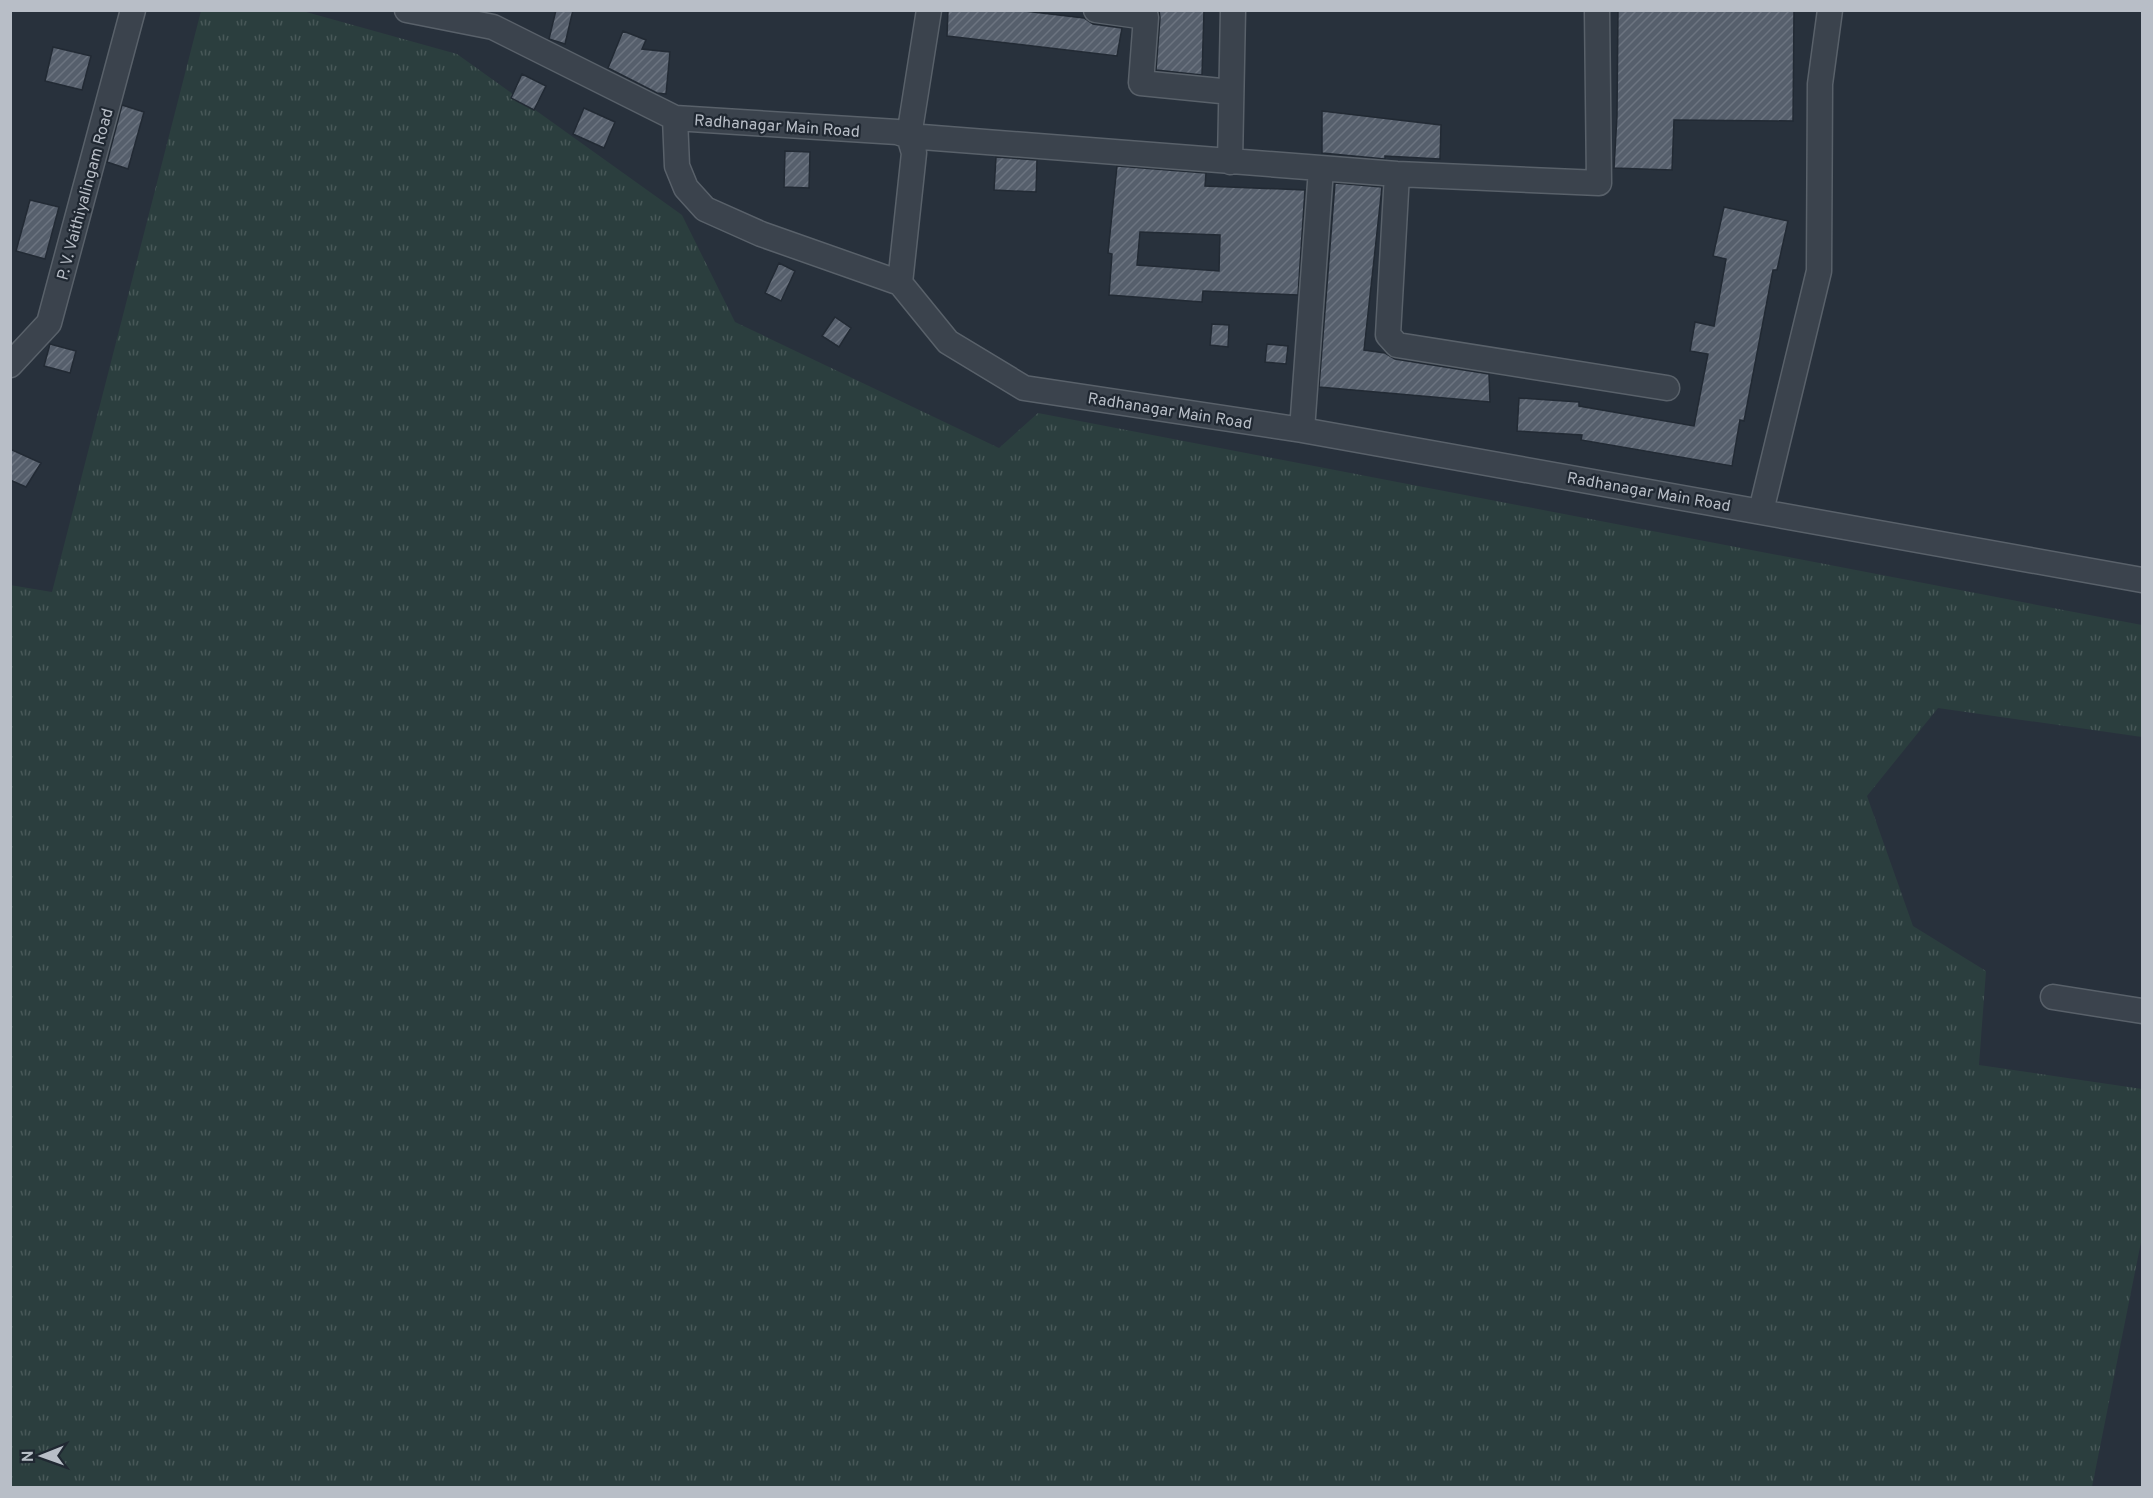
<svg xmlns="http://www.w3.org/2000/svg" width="2153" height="1498" viewBox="0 0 2153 1498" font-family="Overpass,sans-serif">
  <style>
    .grass { fill: url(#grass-tufts) }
    .building { fill: url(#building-hatch); stroke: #222a34; stroke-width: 1.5; fill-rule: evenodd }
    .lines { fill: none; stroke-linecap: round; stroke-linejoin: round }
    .minor-casing { stroke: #59616a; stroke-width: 27 }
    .minor { stroke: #3b434d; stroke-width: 24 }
    .labels { text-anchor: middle; stroke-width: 4.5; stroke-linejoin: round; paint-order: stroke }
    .street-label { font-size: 16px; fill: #b8bec7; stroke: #202832 }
  </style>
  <defs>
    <pattern id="grass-tufts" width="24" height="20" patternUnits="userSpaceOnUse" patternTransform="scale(1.5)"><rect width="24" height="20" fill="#2b3e3e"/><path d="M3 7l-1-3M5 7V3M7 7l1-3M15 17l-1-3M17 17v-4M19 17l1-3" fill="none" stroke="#485858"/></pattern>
    <pattern id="building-hatch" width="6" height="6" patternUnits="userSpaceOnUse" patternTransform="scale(1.5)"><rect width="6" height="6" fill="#565f6c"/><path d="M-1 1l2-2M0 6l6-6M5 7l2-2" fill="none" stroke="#6c7480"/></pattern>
  </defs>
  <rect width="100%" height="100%" fill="#28313c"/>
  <!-- grass -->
  <path class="grass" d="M299,10l158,44 225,161 53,107 264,126 39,-35 1104,212v112l-204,-29 -71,88 46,130 73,45 -7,94 163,24v148l-50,250h-2081l-1,-902 42,7 149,-581z"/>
  <!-- building -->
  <path class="building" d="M556,10h17l-8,34 -16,-5z
    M948,10h68l68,8 9,6 29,4 -5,28 -170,-20z
    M1159,10h45l-2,65 -46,-5 4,-52z
    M1618,10h176l-1,111 -119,-1 -2,50 -58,-2 3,-52z
    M623,31l23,9 -4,9 28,3 -4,42 -9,-1 -49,-25z
    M53,47l38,9 -9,34 -37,-9z
    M522,74l24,12 -12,24 -23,-12z
    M122,105l22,7 -16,57 -21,-7z
    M584,108l31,14 -11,26 -31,-14z
    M1322,111l119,14 -1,34 -55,-3v3l-63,-6z
    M785,151l25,1 -1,36 -25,-1z
    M996,157l41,3 -1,32 -42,-2z
    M1117,166l89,7 -1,13 100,4 -7,105 -95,-4 -1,11 -93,-7 3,-41 -4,-1zM1140,232l80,3 -1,36 -82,-6z
    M1335,183l47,4 -18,163 21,3 10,6 94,15 1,28 -171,-15z
    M30,200l29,7 -14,52 -29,-8z
    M1724,207l64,14 -11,49h-4l-29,151 -4,-1 -8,46 -151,-26 1,-5 -65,-4 2,-33 60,4v4l115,20 14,-72 -18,-3 5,-29 19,4 12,-67 -13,-3z
    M779,263l16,8 -14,30 -16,-8z
    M835,317l16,11 -12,19 -17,-11z
    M1212,324l17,1 -1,22 -18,-2z
    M50,344l26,7 -6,22 -26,-7z
    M1267,344l21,2 -2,18 -21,-2z
    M10,449l31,14 -15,24 -16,-7z"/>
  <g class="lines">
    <!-- minor casing -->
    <g class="minor-casing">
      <path id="minor" d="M407,10l86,17 182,91 222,14 12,4 5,17 -14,130 48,59 76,46 278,42 840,150
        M929,10l-20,126 488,38 202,9 -2,-173
        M1096,10l50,7 -5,66 90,9
        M675,118l2,48 9,22 19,21 56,25 139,49
        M1230,162l3,-152
        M1397,174l-9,161 9,10 270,43
        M10,365l39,-42 84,-313
        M1302,430l19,-261
        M1761,511l58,-240 1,-187 10,-74
        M2053,997l89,14"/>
    </g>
    <!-- minor -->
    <use href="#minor" class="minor"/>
  </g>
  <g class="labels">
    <!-- street labels -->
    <g class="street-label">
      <text transform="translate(777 125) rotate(4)" y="6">Radhanagar Main Road</text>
      <text transform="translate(84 194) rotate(-75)" y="6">P. V. Vaithiyalingam Road</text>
      <text transform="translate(1170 410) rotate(9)" y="6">Radhanagar Main Road</text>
      <text transform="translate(1649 491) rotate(10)" y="6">Radhanagar Main Road</text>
    </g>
  </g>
  <!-- border -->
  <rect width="2153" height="1498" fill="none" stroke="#b8bec7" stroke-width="24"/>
  <!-- north arrow -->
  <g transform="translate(42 1456) rotate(269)" stroke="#202832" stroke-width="4.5" paint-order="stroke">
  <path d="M0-4.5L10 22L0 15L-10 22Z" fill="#b8bec7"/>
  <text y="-9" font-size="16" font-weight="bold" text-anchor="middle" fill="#b8bec7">N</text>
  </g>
</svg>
